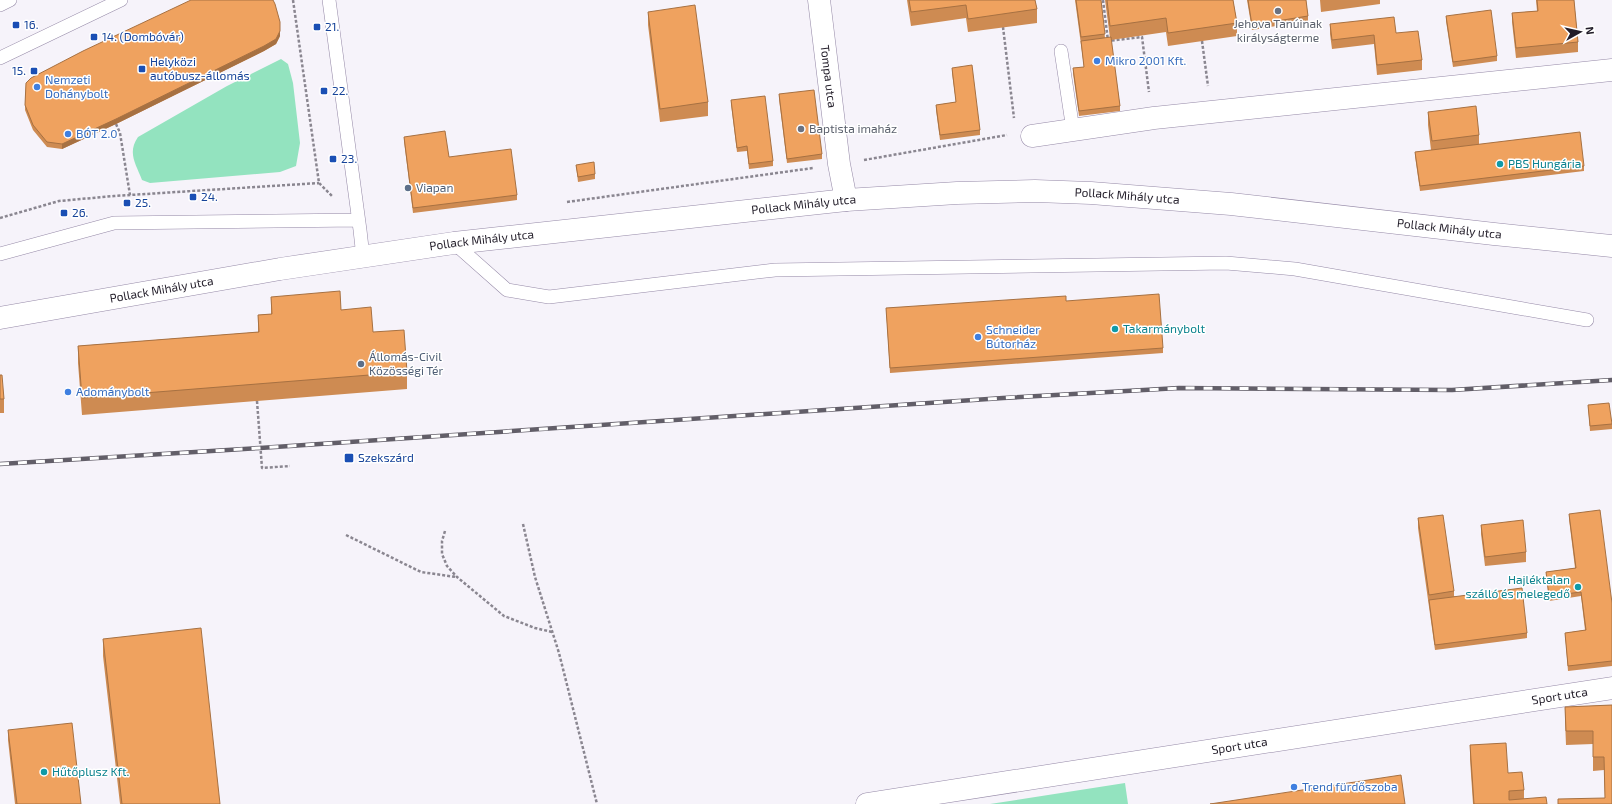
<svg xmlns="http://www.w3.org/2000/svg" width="1612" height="804" viewBox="0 0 1612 804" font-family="'Exo 2',sans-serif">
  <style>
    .green { fill: #93e3bf }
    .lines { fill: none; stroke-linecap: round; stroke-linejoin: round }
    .lane-casing { stroke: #9589a7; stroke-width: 14 }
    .street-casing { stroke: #9589a7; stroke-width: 23 }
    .primary-casing { stroke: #9589a7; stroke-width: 23 }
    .path { stroke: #8a8690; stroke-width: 2.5; stroke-dasharray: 3 2; stroke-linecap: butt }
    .lane { stroke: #fff; stroke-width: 13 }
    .street { stroke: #fff; stroke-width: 22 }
    .primary { stroke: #fff; stroke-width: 22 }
    .rail-casing { stroke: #625e68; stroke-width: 4.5 }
    .rail { stroke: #fff; stroke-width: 3; stroke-dasharray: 9; stroke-linecap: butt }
    .wall { fill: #ce8b52 }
    .shaded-wall { fill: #a77142 }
    .building { fill: #efa25f; stroke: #a77142 }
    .worship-dot { fill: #6b7280; stroke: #fff; stroke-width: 1.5 }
    .transit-dot { fill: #1a4fb4; stroke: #fff; stroke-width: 1.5 }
    .shop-dot { fill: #3f7fe0; stroke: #fff; stroke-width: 1.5 }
    .culture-dot { fill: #0f9aa8; stroke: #fff; stroke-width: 1.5 }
    .service-dot { fill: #5c6f8a; stroke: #fff; stroke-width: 1.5 }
    .labels { text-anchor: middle; stroke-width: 3; stroke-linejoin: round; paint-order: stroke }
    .worship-label { font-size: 12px; fill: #5b616d; stroke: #fff }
    .transit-label { font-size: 12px; fill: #164399; stroke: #fff; text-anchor: start }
    .shop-label { font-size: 12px; fill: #366cbe; stroke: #fff; text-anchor: start }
    .street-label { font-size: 12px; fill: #211c28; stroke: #fff }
    .culture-label { font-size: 12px; fill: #0d838f; stroke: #fff; text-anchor: start }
    .service-label { font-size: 12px; fill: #4e5e75; stroke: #fff; text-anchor: start }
  </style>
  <rect width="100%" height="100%" fill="#f6f3fa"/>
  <!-- green -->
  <path class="green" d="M281,59l7,5 5,19 7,60 -4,23 -16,6 -130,11 -8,-3c-6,-16 -15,-27 -4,-43l89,-51z
    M1125,783l3,21h-138z"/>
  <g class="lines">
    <!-- lane casing -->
    <g class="lane-casing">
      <path id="lane" d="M329,0l31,230 3,27
        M0,5l10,-5
        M1061,51l12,79
        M0,58l121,-58
        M454,243l53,47 42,7 226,-27 451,-7 69,6 292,51
        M0,254l114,-31 244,-3"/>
    </g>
    <!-- street casing -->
    <g class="street-casing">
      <g id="street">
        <path id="s1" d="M819,0l20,164 7,36"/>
        <path d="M1032,136l122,-18 458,-48"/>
        <path id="s2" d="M867,804l745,-116"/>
      </g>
    </g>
    <!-- primary casing -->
    <g class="primary-casing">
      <g id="primary">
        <path id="s3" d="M0,318l280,-49 174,-26 392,-43 111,-7 78,-2 56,2 140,11 263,30 118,12"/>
      </g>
    </g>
    <!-- path -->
    <path class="path" d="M293,0l26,183 14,14
      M1103,0l5,41 34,-4 7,55
      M1003,27l11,91
      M1202,41l6,45
      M116,124l4,9 10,62
      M864,160l143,-25
      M567,202l246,-34
      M0,218l59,-17 55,-5 205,-13
      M257,401l5,67 28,-2
      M523,524l12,53 24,76 38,151
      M445,531l-3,10v13l5,12 10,11 47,39 31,12 17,4
      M346,535l75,37 35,5"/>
    <!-- lane -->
    <use href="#lane" class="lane"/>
    <!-- street -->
    <use href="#street" class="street"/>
    <!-- primary -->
    <use href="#primary" class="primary"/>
    <!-- rail casing -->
    <g class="rail-casing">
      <path id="rail" d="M0,464l260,-16 743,-50 176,-10 273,2 160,-10"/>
    </g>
    <!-- rail -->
    <use href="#rail" class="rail"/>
  </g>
  <!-- wall -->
  <path class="wall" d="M907,0h128l2,9v14l-69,9 -2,-14 -55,8z
    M1075,0h26l4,38h5l-5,-38h128l4,23v13l-69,10 -2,-14 -55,8 9,66v5l-41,5 -6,-43v-5l11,-1z
    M1247,0h59l2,16v5l-56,9z
    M1320,0h60v4l-59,8z
    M1536,0h38l4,42v10l-62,6 -4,-36v-9l25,-2z
    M648,12l60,90v14l-48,6 -12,-97z
    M1446,16l51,40v5l-44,6 -7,-46z
    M1330,24l66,9 26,27v10l-45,5 -3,-31 -42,5 -2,-15z
    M280,36l-4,8 -12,7 -148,73 -54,25 -15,-2 -14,-17 -8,-20 1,-27z
    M952,68l28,62v5l-40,5 -4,-30v-5l20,-3 -4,-29z
    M779,94l43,60v5l-35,4 -8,-64z
    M731,100l42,61v5l-24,3 -2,-18 -10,1 -6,-48z
    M1428,112l51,23v9l105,22v5l-164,20 -5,-35v-4l16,-2 -3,-25z
    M404,137l45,20 68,38v5l-104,13 -9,-72z
    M576,165l19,9v5l-17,3z
    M271,297l70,13 32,22 34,40v17l-325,26 -4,-52v-17l180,-14v-17l13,-1z
    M1066,301l97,47v5l-273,20 -4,-65z
    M0,375l4,24v14h-4z
    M1588,405l24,19v5l-22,2z
    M1569,514l43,89v63l-44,5 -3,-38 20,-3 -4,-34 -32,5 -3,-29 29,-4 -6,-49z
    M1418,518l36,73v5l73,37v5l-92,12 -17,-122z
    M1481,525l45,27v10l-41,4 -4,-32z
    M103,639l117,165h-100l-17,-148z
    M1612,705v99l-7,-6 -1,-28 -11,1v-27l-27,1 -1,-25v-13z
    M8,730l73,74h-66l-7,-64z
    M1470,745l38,28 16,17v9l23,5h-74l-3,-45z"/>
  <!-- shaded-wall -->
  <path class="shaded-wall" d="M280,22v14l-4,8 -12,7 -148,73 -54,25v-5z"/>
  <!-- building -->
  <path class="building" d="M191,0h82l2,4 5,18v9l-4,8 -12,7 -148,73 -54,25 -15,-2 -14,-17 -8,-20 1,-22 5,-5 52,-27z
    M909,0h126l2,9 -69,10 -2,-14 -55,7z
    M1076,0h25l4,34 -24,3z
    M1107,0h126l4,23 -69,10 -2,-15 -56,8z
    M1248,0h58l2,16 -56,9z
    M1537,0h37l4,42 -62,6 -4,-35 26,-2z
    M695,5l13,97 -48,7 -12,-97z
    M1491,10l6,46 -44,6 -7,-46z
    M1394,17l2,16 22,-2 4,29 -45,5 -3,-30 -42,5 -2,-16z
    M1111,37l9,69 -41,5 -6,-43 11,-1 -3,-26z
    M972,65l8,65 -40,5 -4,-30 20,-3 -4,-34z
    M814,90l8,64 -35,5 -8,-65z
    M765,96l8,65 -24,3 -2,-18 -10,2 -6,-48z
    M1476,106l3,29 -47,6 -4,-29z
    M445,131l4,26 62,-8 6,46 -104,13 -9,-71z
    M1580,132l4,34 -164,20 -5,-34z
    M594,162l1,12 -17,3 -2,-12z
    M340,291l1,19 30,-3 2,25 31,-2 3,42 -325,26 -4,-52 181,-14 -1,-17 14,-1 -1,-17z
    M1159,294l4,54 -273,20 -4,-60 180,-12v5z
    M0,375h2l2,24h-4z
    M1609,403l3,21 -22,2 -2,-21z
    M1600,510l12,93v58l-44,5 -3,-33 21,-3 -5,-38 -32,4 -3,-24 30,-4 -7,-54z
    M1443,515l11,76 -25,4 -11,-77z
    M1523,520l3,32 -41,5 -4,-32z
    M1522,588l5,45 -92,12 -6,-45z
    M201,628l19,176h-98l-19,-165z
    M1612,705v99h-54v-5l47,-1 -1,-41h-11v-26h-27l-1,-24z
    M72,723l9,81h-64l-9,-74z
    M1506,743l2,30 14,-1 2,18 -15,1v9l37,-3 1,7h-73l-4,-59z
    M1401,775l4,29h-195z"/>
  <!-- markers -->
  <g class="worship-dot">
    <circle cx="1278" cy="11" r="4"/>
    <circle cx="801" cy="129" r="4"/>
  </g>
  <g class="transit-dot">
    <rect x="12" y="21" width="8" height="8" rx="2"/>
    <rect x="313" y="23" width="8" height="8" rx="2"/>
    <rect x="90" y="33" width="8" height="8" rx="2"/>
    <rect x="138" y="65" width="8" height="8" rx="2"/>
    <rect x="30" y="67" width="8" height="8" rx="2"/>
    <rect x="320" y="87" width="8" height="8" rx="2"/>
    <rect x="329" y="155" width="8" height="8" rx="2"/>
    <rect x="189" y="193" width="8" height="8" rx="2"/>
    <rect x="123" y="199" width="8" height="8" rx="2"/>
    <rect x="60" y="209" width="8" height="8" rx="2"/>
    <rect x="344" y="453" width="10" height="10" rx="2"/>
  </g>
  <g class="shop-dot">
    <circle cx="1097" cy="61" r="4"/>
    <circle cx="37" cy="87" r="4"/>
    <circle cx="68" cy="134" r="4"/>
    <circle cx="978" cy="337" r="4"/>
    <circle cx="68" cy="392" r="4"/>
    <circle cx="1294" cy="787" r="4"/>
  </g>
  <g class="culture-dot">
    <circle cx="1500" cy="164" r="4"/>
    <circle cx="1115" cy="329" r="4"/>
    <circle cx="1578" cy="587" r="4"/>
    <circle cx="44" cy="772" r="4"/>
  </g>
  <g class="service-dot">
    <circle cx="408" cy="188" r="4"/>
    <circle cx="361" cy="364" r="4"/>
  </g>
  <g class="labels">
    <!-- worship labels -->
    <g class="worship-label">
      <text x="1278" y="28">Jehova Tanúinak<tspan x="1278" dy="14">királyságterme</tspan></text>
      <text x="809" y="133" text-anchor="start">Baptista imaház</text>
    </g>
    <!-- transit labels -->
    <g class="transit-label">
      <text x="24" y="29">16.</text>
      <text x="325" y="31">21.</text>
      <text x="102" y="41">14. (Dombóvár)</text>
      <text x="150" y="66">Helyközi<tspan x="150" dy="14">autóbusz-állomás</tspan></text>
      <text x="26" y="75" text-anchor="end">15.</text>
      <text x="332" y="95">22.</text>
      <text x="341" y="163">23.</text>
      <text x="201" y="201">24.</text>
      <text x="135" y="207">25.</text>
      <text x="72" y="217">26.</text>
      <text x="358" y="462">Szekszárd</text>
    </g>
    <!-- shop labels -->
    <g class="shop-label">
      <text x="1105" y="65">Mikro 2001 Kft.</text>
      <text x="45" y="84">Nemzeti<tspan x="45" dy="14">Dohánybolt</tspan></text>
      <text x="76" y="138">BÓT 2.0</text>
      <text x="986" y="334">Schneider<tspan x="986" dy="14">Bútorház</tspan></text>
      <text x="76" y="396">Adománybolt</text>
      <text x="1302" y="791">Trend fürdőszoba</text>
    </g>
    <!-- street labels -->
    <g class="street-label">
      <text dy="4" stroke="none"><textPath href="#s1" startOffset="77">Tompa utca</textPath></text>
      <text dy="4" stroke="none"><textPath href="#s3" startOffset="1136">Pollack Mihály utca</textPath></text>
      <text dy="4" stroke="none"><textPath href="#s3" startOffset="812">Pollack Mihály utca</textPath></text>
      <text dy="4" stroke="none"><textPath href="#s3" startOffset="1460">Pollack Mihály utca</textPath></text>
      <text dy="4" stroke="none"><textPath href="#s3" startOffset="488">Pollack Mihály utca</textPath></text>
      <text dy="4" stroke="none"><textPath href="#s3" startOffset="164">Pollack Mihály utca</textPath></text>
      <text dy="4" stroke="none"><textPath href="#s2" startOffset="701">Sport utca</textPath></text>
      <text dy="4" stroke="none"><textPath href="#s2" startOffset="377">Sport utca</textPath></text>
    </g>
    <!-- culture labels -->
    <g class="culture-label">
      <text x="1508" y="168">PBS Hungária</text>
      <text x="1123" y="333">Takarmánybolt</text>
      <text x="1570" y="584" text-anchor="end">Hajléktalan<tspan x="1570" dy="14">szálló és melegedő</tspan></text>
      <text x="52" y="776">Hűtőplusz Kft.</text>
    </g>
    <!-- service labels -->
    <g class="service-label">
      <text x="416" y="192">Viapan</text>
      <text x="369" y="361">Állomás-Civil<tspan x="369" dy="14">Közösségi Tér</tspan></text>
    </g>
  </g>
  <!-- north arrow -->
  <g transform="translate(1580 32) rotate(82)" stroke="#ffffff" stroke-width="3" paint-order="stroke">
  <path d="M0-3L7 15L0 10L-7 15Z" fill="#211c28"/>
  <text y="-6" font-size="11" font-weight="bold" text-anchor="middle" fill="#211c28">N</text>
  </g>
</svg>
